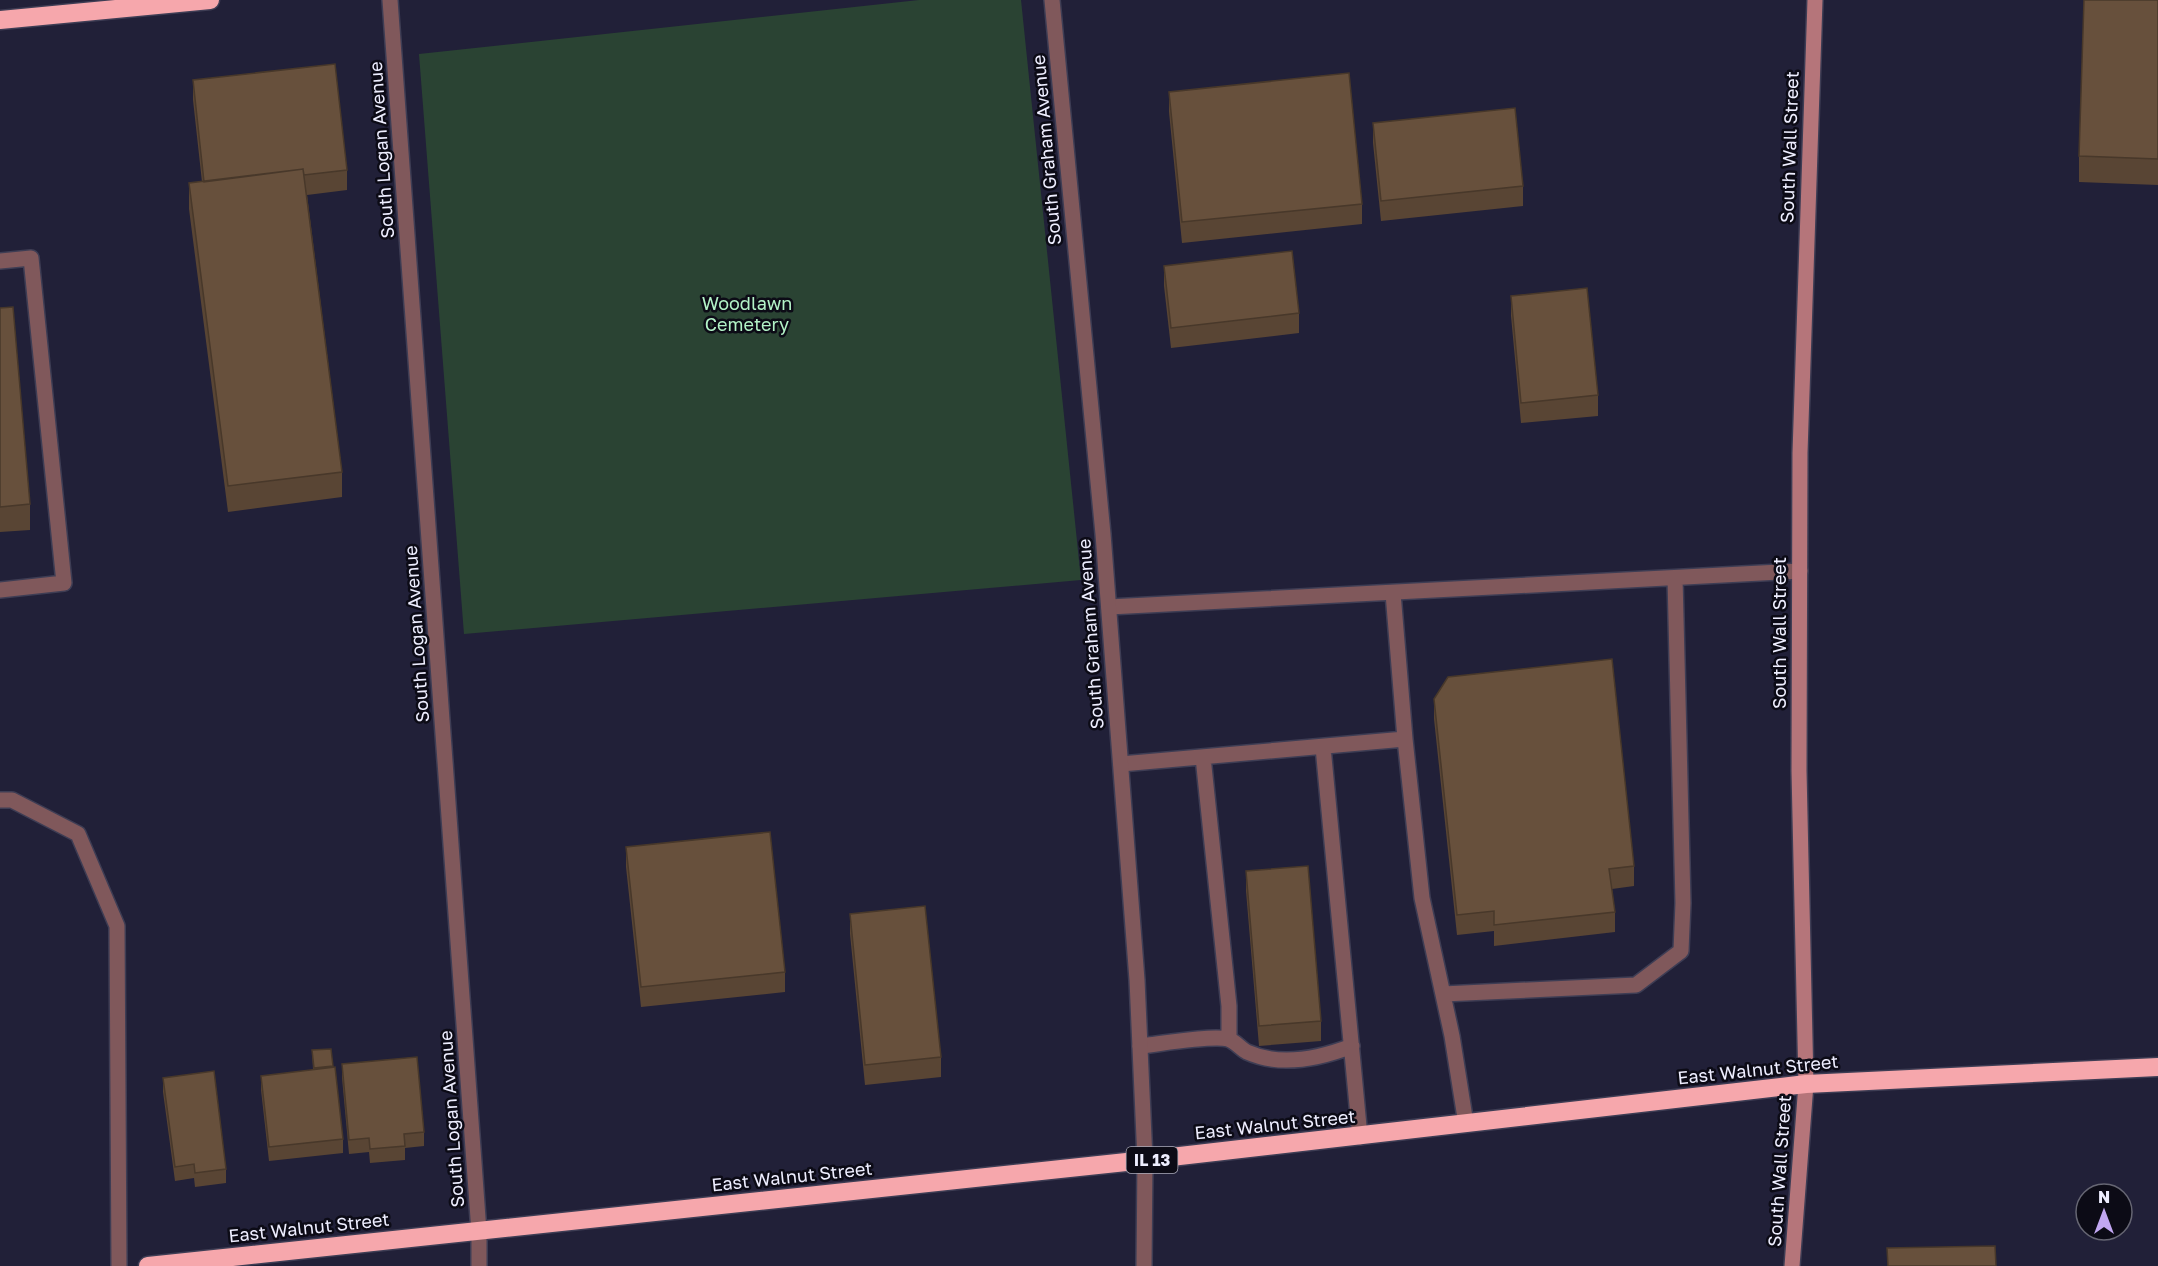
<svg xmlns="http://www.w3.org/2000/svg" width="2158" height="1266" viewBox="0 0 2158 1266" font-family="'Golos Text',sans-serif">
  <style>
    .green { fill: #2a4333 }
    .lines { fill: none; stroke-linecap: round; stroke-linejoin: round }
    .lane-casing { stroke: #3e3d54; stroke-width: 18 }
    .street-casing { stroke: #3e3d54; stroke-width: 18 }
    .secondary-casing { stroke: #3e3d54; stroke-width: 18 }
    .highway-casing { stroke: #3e3d54; stroke-width: 21 }
    .lane { stroke: #80585b; stroke-width: 15 }
    .street { stroke: #80585b; stroke-width: 15 }
    .secondary { stroke: #b5757a; stroke-width: 15 }
    .highway { stroke: #f6a7ac; stroke-width: 18 }
    .wall { fill: #594534 }
    .building { fill: #67503c; stroke: #48382a; stroke-width: 1.5 }
    .labels { text-anchor: middle; stroke-width: 5; stroke-linejoin: round; paint-order: stroke }
    .shield { fill: #0c0b16; stroke: #aaaab9; stroke-width: 1.5 }
    .shield-label { font-size: 16px; font-weight: bold; fill: #eef }
    .street-label { font-size: 18px; fill: #eef; stroke: #0c0b16 }
    .park-label { font-size: 18px; fill: #b3f3c7; stroke: #0c0b16 }
  </style>
  <rect width="100%" height="100%" fill="#212038"/>
  <!-- green -->
  <path class="green" d="M919,0h102l60,580 -617,54 -45,-580z"/>
  <g class="lines">
    <!-- lane casing -->
    <g class="lane-casing">
      <path id="lane" d="M0,261l31,-3 33,325 -64,7
        M1393,593l12,146 17,159 30,138 14,88
        M1109,607l691,-36
        M1323,747l37,390
        M1203,757l26,249v33
        M1121,764l284,-25
        M1443,994l193,-9 45,-34 2,-48 -8,-325
        M1140,1046c20,-2 71,-11 88,-7 7,2 13,10 19,13 33,15 74,6 105,-6"/>
    </g>
    <!-- street casing -->
    <g class="street-casing">
      <path id="street" d="M390,0l89,1232v34
        M1052,0l51,534 34,446 8,180 -1,106
        M0,800h12l66,34 39,92 2,340"/>
    </g>
    <!-- secondary casing -->
    <g class="secondary-casing">
      <path id="secondary" d="M1792,1266l14,-182 -7,-313 1,-318 15,-453"/>
    </g>
    <!-- highway casing -->
    <g class="highway-casing">
      <path id="highway" d="M0,20l210,-20
        M148,1266l997,-106 661,-76 352,-17"/>
    </g>
    <!-- lane -->
    <use href="#lane" class="lane"/>
    <!-- street -->
    <use href="#street" class="street"/>
    <!-- secondary -->
    <use href="#secondary" class="secondary"/>
    <!-- highway -->
    <use href="#highway" class="highway"/>
  </g>
  <!-- wall -->
  <path class="wall" d="M2158,0v185l-79,-3v-26z
    M193,80l154,90v20l-40,5 35,277v25l-114,15 -39,-303v-26l13,-1 -9,-82z
    M1169,92l193,112v20l-180,19 -13,-131z
    M1373,123l150,63v20l-142,15 -8,-78z
    M1164,266l135,47v20l-128,15 -7,-62z
    M1511,296l87,99v21l-77,7 -10,-107z
    M0,308l30,196v26l-30,2z
    M1434,699l200,167v20l-22,3 3,23v20l-121,14v-15l-37,4 -23,-216z
    M626,847l159,125v20l-144,15 -15,-140z
    M1246,871l75,150v20l-62,5 -13,-155z
    M850,914l91,143v20l-76,8 -15,-151z
    M331,1049l2,19 10,71v14l-74,8 -8,-71v-14l52,-6 -1,-20z
    M342,1064l82,68v14l-19,2v12l-35,3 -1,-11 -20,2 -7,-76z
    M163,1078l63,91v14l-31,4 -1,-9 -19,3 -12,-89z"/>
  <!-- building -->
  <path class="building" d="M2084,0h74v159l-79,-3z
    M335,64l12,106 -43,5 -1,-6 -99,13 -11,-102z
    M1349,73l13,131 -180,18 -13,-130z
    M1515,108l8,78 -142,15 -8,-78z
    M303,169l39,303 -114,14 -39,-303z
    M1292,251l7,62 -128,15 -7,-62z
    M1587,288l11,107 -77,8 -10,-107z
    M13,307l17,197 -30,3v-199z
    M1612,659l22,207 -25,3 6,43 -121,13v-14l-37,4 -23,-216 14,-22z
    M770,832l15,140 -144,15 -15,-140z
    M1308,866l13,155 -62,5 -13,-155z
    M925,906l16,151 -76,8 -15,-151z
    M331,1049l2,17 -19,2 -2,-18z
    M417,1057l7,75 -20,2 1,12 -35,3 -1,-11 -20,2 -7,-76z
    M335,1067l8,72 -74,8 -8,-71z
    M214,1071l12,98 -31,4 -1,-9 -19,3 -12,-89z
    M1995,1246l1,20h-108l-1,-18z"/>
  <g class="labels">
    <!-- shield labels -->
    <rect class="shield" x="1126.5" y="1147" width="51" height="26" rx="4.5"/>
    <g class="shield-label">
      <text x="1152" y="1166">IL 13</text>
    </g>
    <!-- street labels -->
    <g class="street-label">
      <text transform="translate(1790 147) rotate(-88)" y="6">South Wall Street</text>
      <text transform="translate(382 150) rotate(-94)" y="6">South Logan Avenue</text>
      <text transform="translate(1047 150) rotate(-95)" y="6">South Graham Avenue</text>
      <text transform="translate(1780 633) rotate(-90)" y="6">South Wall Street</text>
      <text transform="translate(417 634) rotate(-94)" y="6">South Logan Avenue</text>
      <text transform="translate(1091 634) rotate(-94)" y="6">South Graham Avenue</text>
      <text transform="translate(1758 1070) rotate(-6)" y="6">East Walnut Street</text>
      <text transform="translate(452 1119) rotate(-94)" y="6">South Logan Avenue</text>
      <text transform="translate(1275 1125) rotate(-6)" y="6">East Walnut Street</text>
      <text transform="translate(1780 1171) rotate(-86)" y="6">South Wall Street</text>
      <text transform="translate(792 1177) rotate(-6)" y="6">East Walnut Street</text>
      <text transform="translate(309 1228) rotate(-6)" y="6">East Walnut Street</text>
    </g>
    <!-- park labels -->
    <g class="park-label">
      <text x="747" y="310">Woodlawn<tspan x="747" dy="21">Cemetery</tspan></text>
    </g>
  </g>
  <!-- north arrow -->
  <g transform="translate(2104 1212)"><circle r="28" fill="#0c0b16" stroke="#666673" stroke-width="1.5"/>
  <path d="M0-4.5L10 22L0 15L-10 22Z" fill="#c2a7f2"/>
  <text y="-9" font-size="16" font-weight="bold" text-anchor="middle" fill="#eeeeff">N</text>
  </g>
</svg>
